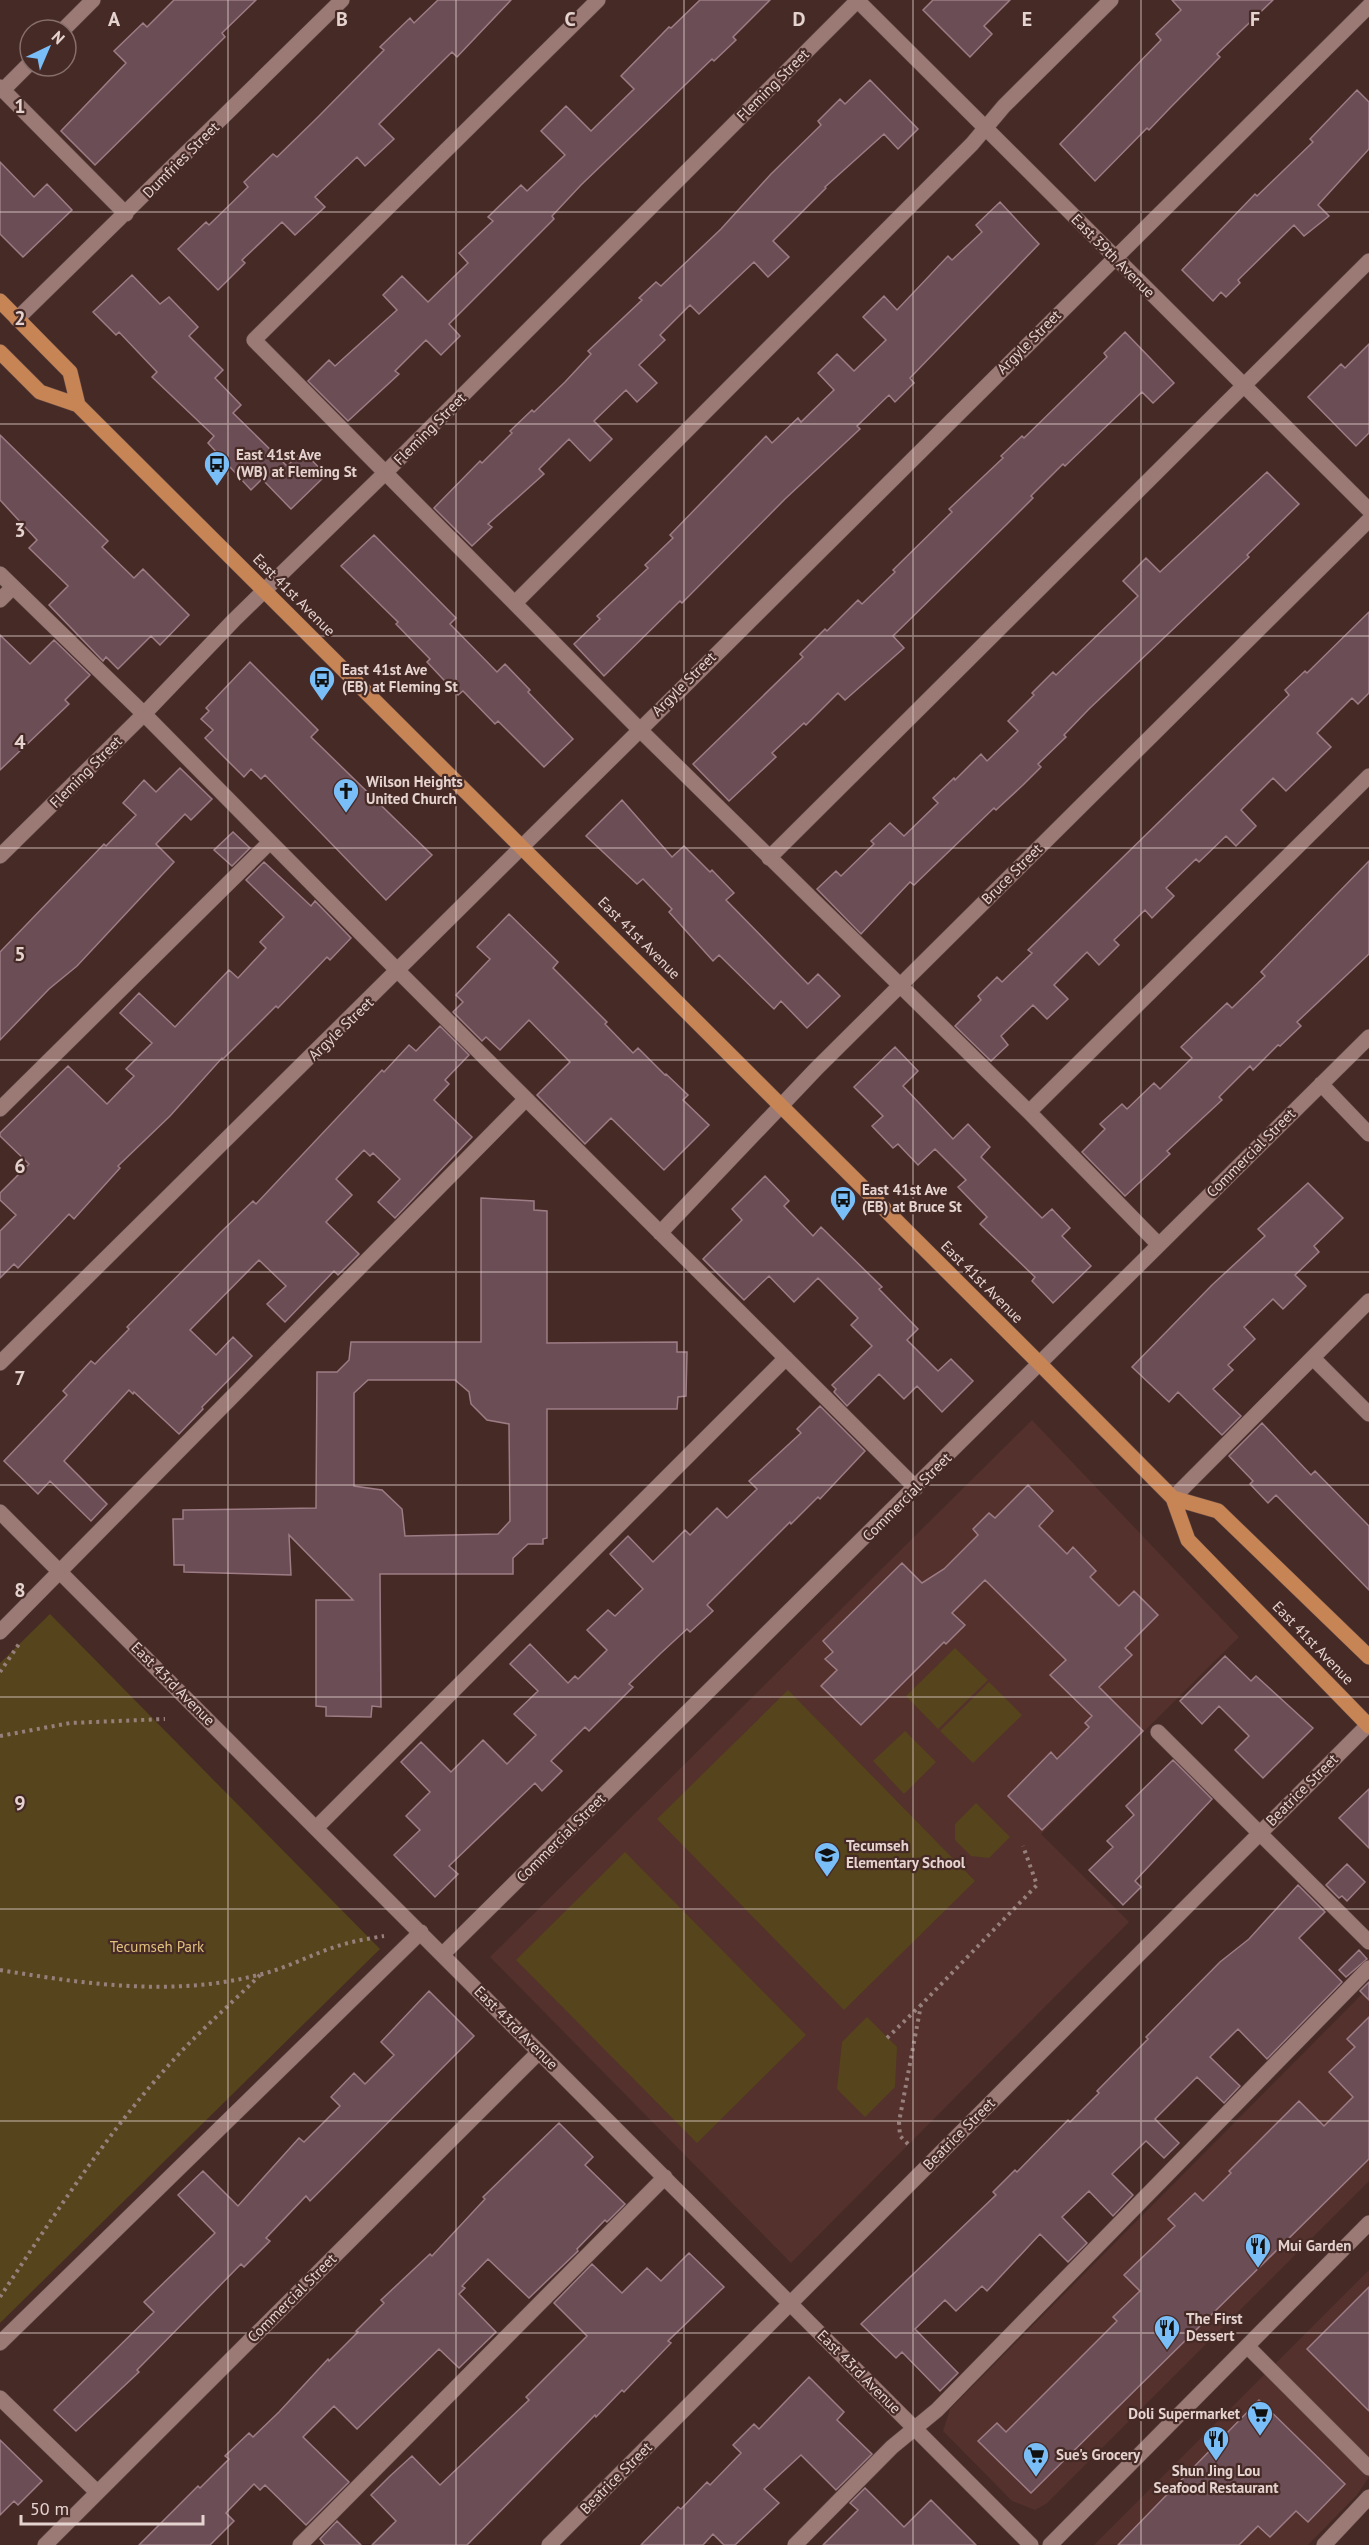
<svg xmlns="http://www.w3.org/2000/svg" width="1369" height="2545" viewBox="0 0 1369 2545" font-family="'PT Sans',sans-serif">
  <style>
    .built { fill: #54312c }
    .green { fill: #55441c }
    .building { fill: #6b4d55; stroke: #9d7c85; stroke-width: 1.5; fill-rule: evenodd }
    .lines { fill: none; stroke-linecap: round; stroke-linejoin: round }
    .minor-casing { stroke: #5f4845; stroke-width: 16 }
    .major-casing { stroke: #5f4845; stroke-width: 16 }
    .path { stroke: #97807c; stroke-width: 4; stroke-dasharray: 3 4.5; stroke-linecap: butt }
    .minor { stroke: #9b7a75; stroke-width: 15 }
    .major { stroke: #c78455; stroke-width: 15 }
    .grid { fill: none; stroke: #e5d3d0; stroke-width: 1.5; stroke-opacity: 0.55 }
    .labels { text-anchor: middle; stroke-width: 4.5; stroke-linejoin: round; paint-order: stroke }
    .street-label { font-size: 15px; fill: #e5d3d0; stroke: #462a26 }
    .poi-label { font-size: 15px; font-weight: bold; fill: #e5d3d0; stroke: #462a26; text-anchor: start }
    .park-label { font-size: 15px; fill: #e0c17e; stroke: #462a26 }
    .grid-label { font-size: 20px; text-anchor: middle; font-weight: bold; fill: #e5d3d0; stroke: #462a26; stroke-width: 4.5; stroke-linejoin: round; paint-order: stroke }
  </style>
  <rect width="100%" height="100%" fill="#462a26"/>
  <!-- built -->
  <path class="built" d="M1032,1420l207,217 -198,197 88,88 -338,341 -301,-306z
    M1369,1987v194l-323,323 -11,6 -23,-9 -69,-70 7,-22z
    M1369,2270v207l-12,18 -49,50h-214z"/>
  <!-- green -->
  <path class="green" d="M50,1614l330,335 -380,374v-660z
    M955,1648l33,32 -50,49 -32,-33z
    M989,1682l33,33 -49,48 -33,-32z
    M788,1690l187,191 -131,129 -187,-191z
    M905,1731l31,31 -32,32 -31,-33z
    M976,1803l34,34 -21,21 -18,-2 -16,-16v-16z
    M625,1852l181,183 -109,108 -181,-183z
    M867,2017l30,30 -2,40 -30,30 -28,-28 5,-47z"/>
  <!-- building -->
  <path class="building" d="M174,0h82l-34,33 3,4 -130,128 -34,-34 65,-68 -12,-12 29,-28 4,4z
    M438,0h73l-54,57 -5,-5 -73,72 15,15 -29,27 -8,-9 -42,40 10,10 -30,28 -13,-13 -40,38 3,3 -27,27 -40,-41 28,-27 3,3 39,-38 -4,-5 29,-28 4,3 41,-40 66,-67 -4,-3 30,-29 4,5z
    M700,0h70l-37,37 3,3 -22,21 -2,-2 -131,126 -29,31 2,3 -105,105 11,12 -19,19 -15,-15 -31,31 4,3 -51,47 -40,-40 21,-21 6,6 62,-56 -14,-15 19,-19 26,26 40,-39 -9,-10 34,-32 -5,-4 33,-32 6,6 38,-36 -24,-24 25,-25 25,25 43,-42 -13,-13 48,-49 2,1z
    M933,0h77l-26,26 8,8 -22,23 -47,-47z
    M1172,0h101l-56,54 3,3 -51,52 -20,21 -2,-2 -52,53 -35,-37 101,-104 -5,-6 25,-24z
    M870,80l48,49 -20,20 -14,-15 -59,53 1,1 -53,53 16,16 -21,20 -14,-15 -55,52 -9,-9 -30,30 5,5 -26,25 18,18 -20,19 -11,-12 -32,31 18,18 -22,22 -21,-22 -30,30 5,5 -56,50 4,3 -20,19 -38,-38 46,-47 2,2 30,-30 -2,-2 22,-21 2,2 31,-30 26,-28 -3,-3 54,-51 -3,-2 17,-16 5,4 60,-57 50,-55 50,-49 -3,-4 22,-22 5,5z
    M1357,90l12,12v47l-51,56 11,11 -25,20 -10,-11 -56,55 2,3 -14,14 -5,-5 -8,9 -31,-31 73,-76 2,2 56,-54 -3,-3z
    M0,162l34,35 13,-13 25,26 -49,47 -23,-23z
    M1000,202l39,42 -129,134 4,5 -19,19 -6,-7 -32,31 3,3 -75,70 -103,104 -2,-2 -76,75 -30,-32 26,-25 -3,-3 51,-48 -3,-3 28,-27 -3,-3 96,-99 6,7 26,-25 3,4 33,-32 -16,-17 19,-19 17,17 32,-31 -23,-23 21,-21 13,14 51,-54 4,4 30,-28 -6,-7z
    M132,275l28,29 9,-7 29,30 -9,9 34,34 -8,8 26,27 -8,8 54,53 16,-15 23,24 -35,34 -29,-30 -11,11 -43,-47 6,-7 -62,-59 5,-5 -38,-40 -3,3 -23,-23z
    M1125,332l49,51 -21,20 -11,-11 -77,74 -2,-2 -32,32 2,2 -26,26 -114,112 11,12 -59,52 -7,-7 -32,32 -2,-2 -32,30 4,4 -47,44 -36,-37 110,-107 -3,-3 25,-25 2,2 31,-31 4,4 33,-32 -2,-2 59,-58 -3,-3 54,-51 -2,-2 21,-20 2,2 83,-81 -3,-4z
    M1369,344v89l-13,13 -48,-49 33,-33 4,4z
    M0,435l108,106 -6,6 32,31 9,-9 46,46 -29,30 -9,-9 -33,33 -12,-12 -3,4 -54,-56 19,-19 -39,-38 8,-8 -37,-40z
    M1267,472l32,32 -52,51 2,2 -160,152 -25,26 2,2 -28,27 3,3 -18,18 -27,25 -2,-2 -80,77 -4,-3 -49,52 -44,-45 19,-18 5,5 33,-32 -3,-3 19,-18 14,13 34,-33 -5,-5 21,-20 1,2 26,-26 6,7 31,-30 -10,-10 26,-26 -2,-2 21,-21 3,3 82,-79 -15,-15 23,-23 14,14z
    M374,535l82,83 -6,6 47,48 8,-8 25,26 -2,2 45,47 -29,28 -46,-46 -3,3 -32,-33 -5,4 -31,-33 3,-3 -34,-35 2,-2 -57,-56z
    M1369,612v81l-11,11 -6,-6 -35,35 14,14 -45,44 -13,-13 -32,32 15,16 -20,20 -10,-10 -27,26 -3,-3 -30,29 8,8 -22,22 -7,-8 -31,30 5,5 -20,20 -12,-13 -33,33 14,14 -21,20 -14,-14 -32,31 7,9 -17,16 -36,-35 26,-26 -3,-4 19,-19 5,5 30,-29 -4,-3 261,-255 -4,-5 20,-19 2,2z
    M0,635l30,29 24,-24 36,35 -25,25 4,4 -69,66z
    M250,662l68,68 -7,7 121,118 -46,45 -121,-125 -4,4 -10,-10 -7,8 -39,-39 8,-8 -12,-11 8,-8 -3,-3z
    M180,768l32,31 -21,21 -6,-6 -29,30 18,18 -97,104 -28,23 -49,51v-88l104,-108 2,2 30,-31 -13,-12 21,-23 12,12z
    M622,800l50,57 12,-11 26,26 2,-2 22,23 -8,7 82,84 10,-10 22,22 -33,32 -26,-27 -7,8 -55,-54 -6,6 -44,-49 3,-3 -29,-30 -6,5 -51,-48z
    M233,832l17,16 -18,18 -18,-16z
    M1369,861v93l-72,68 4,4 -21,20 -2,-1 -25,25 -3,-4 -31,31 3,3 -55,51 3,3 -45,42 -43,-44 23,-23 -5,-5 22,-20 5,5 27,-26 6,6 32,-31 -11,-11 46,-44 5,5 33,-32 -4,-4z
    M264,862l47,44 4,-5 36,37 -21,22 -3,-3 -49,51 -2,-2 -53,53 -1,-1 -52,58 -52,50 2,2 -46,51 -5,-5 -51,54 -4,-4 -14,14v-47l16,-16 -16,-15v-7l29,-29 -29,-28v-3l68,-67 39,38 27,-28 -8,-7 26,-26 -32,-30 19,-20 36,34 54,-57 9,8 28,-30 -6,-6 24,-25 -38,-37z
    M509,914l49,48 -5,6 54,54 -2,2 28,29 5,-5 27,27 1,-1 22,21 -5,5 26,25 -45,45 -53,-52 -26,26 -48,-49 33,-33 -41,-42 -29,30 -14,-13 -4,4 -29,-29 10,-10 -7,-7 34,-36 -13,-12z
    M440,1026l29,29 -24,25 4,4 -15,16 38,37 -77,81 -17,-16 22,-23 -27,-26 -3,3 -6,-6 -28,29 16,16 -26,27 33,32 -21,21 -4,-4 -49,51 -18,-18 19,-18 -27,-26 -69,70 26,25 17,-18 19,19 -50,51 1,2 -24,25 -45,-42 -1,2 -4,-4 -65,71 43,43 -16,17 -41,-40 -12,13 -34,-33 63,-66 -4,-4 28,-30 4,3 34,-35 -2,-2 93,-94 33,-32 3,3 126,-134 2,2 25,-27 7,6z
    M895,1047l23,24 -15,15 50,53 15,-15 22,23 -9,10 61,61 10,-9 18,19 -8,8 29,30 -38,37 -21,-22 3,-4 -55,-53 7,-7 -29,-30 8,-7 -31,-31 -17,16 -20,-21 -5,4 -21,-22 11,-10 -29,-29z
    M765,1176l24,25 -5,5 29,30 8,-9 61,60 -3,2 39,40 -11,11 31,31 13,-12 22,22 -31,31 -25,-26 -13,13 -25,-25 -32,32 -13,-14 2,-3 -4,-4 40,-39 -21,-21 7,-7 -40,-40 -24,24 -25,-26 -25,24 -41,-41 39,-39 -10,-11z
    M1308,1183l35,35 -29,28 5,6 -24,23 11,11 -23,23 -10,-10 -29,28 11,12 -27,26 5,5 -20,19 28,27 -19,19 -44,-43 -9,10 -37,-35 80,-82 53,-49 -7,-7z
    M481,1198l53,3v9l13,1v132l130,-1v10h10l-1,44 -8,1 -1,12h-130v129l-4,1v5h-15l-15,14v16h-133l1,133 -9,-1 -1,11 -45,-1v-9l-10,-1v-106h37l-64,-65 2,40 -107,-3v-7h-10l-1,-46h10v-9l133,-2 1,-136h20l12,-12 2,-18h130zM368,1380h87l14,12 2,12 16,16 22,4 1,97 -12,13 -93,2 -3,-27 -20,-19 -28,-4v-93z
    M820,1406l45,45 -45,48 -2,-2 -27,27 -1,-2 -83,83 6,6 -23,21 -3,-3 -26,24 -32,31 4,3 -44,44 -4,-4 -34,34 11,10 -20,20 -7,-8 -86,83 9,8 -23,23 -41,-42 26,-25 -14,-14 24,-24 -29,-30 20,-20 30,30 32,-32 24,24 29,-29 -22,-21 24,-23 -28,-27 20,-20 38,39 7,-7 3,3 29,-29 -20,-20 21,-20 7,6 28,-27 -33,-35 18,-18 25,26 32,-32 5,5 27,-27 10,10 30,-29 -8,-8 52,-48 -4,-4z
    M1262,1423l49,52 4,-4 54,55v64l-93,-95 -8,8 -18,-19 3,-3 -24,-25z
    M1028,1485l25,26 -14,15 28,28 6,-7 23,24 -6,6 29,29 15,-15 24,24 -33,33 7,7 -33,32 44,44 -101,99 -34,-34 43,-44 6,7 32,-32 -4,-4 7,-7 -42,-41 16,-15 -81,-80 -33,33 13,12 -19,19 -2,-2 -83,83 -40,-39 16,-16 -12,-11 8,-7 -10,-11 79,-78 20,20 22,-14 34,-34 -5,-6 16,-16 6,5z
    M1225,1656l26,25 5,-5 57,52 -50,50 -28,-28 14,-14 -30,-30 -17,18 -22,-23z
    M1173,1760l39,39 -77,82 6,6 -18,18 -34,-35 24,-23 -6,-6 27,-26 -8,-9z
    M1369,1789v59l-30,-30z
    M1347,1864l18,18 -18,19 -5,-5 -3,2 -13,-13z
    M1298,1885l27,27 -26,26 43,44 -75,77 -29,-30 -28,28 30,29 -16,17 -27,-26 -42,42 24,24 -15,15 -18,-17 -34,33 21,21 -20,21 -24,-25 -27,26 25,26 -19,19 -28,-28 -53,57 -5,-5 -26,25 -11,-11 -30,29 43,44 -18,18 -38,-39 -6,6 -35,-34 135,-129 -3,-3 22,-22 2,2 51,-52 2,2 29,-29 -2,-2 51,-52 -2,-2 74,-75 29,-23z
    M1359,1950l8,9 -21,18 -7,-7z
    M1369,1982v18l-9,-9z
    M429,1991l45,45 -164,165 -4,-5 -40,42 4,3 -26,26 -3,-3 -104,106 2,2 -63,59 -22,-21 100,-98 -10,-10 71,-69 -37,-38 25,-24 35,35 61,-68 5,4 36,-36 -9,-9 23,-24 11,11 29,-29 -13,-13z
    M1369,2017v142l-338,334 -53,-52 19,-18 9,9 111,-111 -4,-4 27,-26 -16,-16 51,-49 -7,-7 27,-26 8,8 28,-28 -2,-2 70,-70 25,25 29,-29 -24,-25 26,-25 -8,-8z
    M559,2123l34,34 -8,8 40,39 -18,18 -2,-2 -28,29 1,2 -49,47 -41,-39 -26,27 3,2 -6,6 37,38 -37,36 -20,-19 -82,80 -23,-23 -31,31 46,45 -43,43 -41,-40 -5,5 -6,-6 -28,29 8,8 -24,24h-71l59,-59 2,2 29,-29 -4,-3 24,-23 4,4 26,-25 49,-53 1,2 29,-29 -2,-1 28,-28 -3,-3 49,-46 2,2 53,-57 -2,-2z
    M689,2253l35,34 -56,54 3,2 -47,49 -2,-2 -26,27 -1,-2 -128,130h-95l24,-24 -25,-26 19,-19 22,-20 28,29 89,-85 -3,-3 61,-61 -33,-33 38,-39 30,29 25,-25 14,13z
    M1369,2287v124l-62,-62z
    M809,2377l35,35 -7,8 35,34 -36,36 -35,-35 -37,34 15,14 -44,42h-11l-11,-11 -10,11h-62l37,-38 3,2 26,-27 3,3 31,-32 -8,-8 21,-21 5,5z
    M1259,2400l86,84 -37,38 -12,-11 -26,26 -12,-11 -19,19h-121z
    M0,2440l42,41 -24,24 -4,-4 -14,14z
    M865,2488l39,39 27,-27 45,45h-153l35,-35 -8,-7z
    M337,2521l24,24h-36l-5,-6z"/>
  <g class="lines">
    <!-- minor casing -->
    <g class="minor-casing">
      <path id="minor" d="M598,0l-344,340 385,389 390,383 130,133
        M857,0l512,510
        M63,30l30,-30
        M0,87l126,127
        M3,90l27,-27
        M17,319l325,-319
        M0,574l144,140 255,258 517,516
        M0,600l13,-13
        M516,602l456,-458 32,-38 107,-106
        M0,856l144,-142 90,-94 152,-148 472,-472
        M769,858l600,-597
        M1321,1084l48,50
        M0,1109l270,-267
        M1029,1112l340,-336
        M660,1233l156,-164 553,-549
        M1313,1358l56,56
        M0,1363c459,-450 912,-905 1369,-1357
        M1173,1498l196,-197
        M0,1512l1031,1033
        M0,1632l526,-533
        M1158,1732l211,210
        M316,1828l470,-470
        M443,1954l926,-917
        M0,2343l421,-411
        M1247,2346l122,122
        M0,2398l97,94
        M45,2545l494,-493
        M300,2545l365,-368
        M549,2545l820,-821
        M795,2545l97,-98 45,-37 432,-442
        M1050,2545l319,-322
        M1324,2545l45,-48"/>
    </g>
    <!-- major casing -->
    <g class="major-casing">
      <path id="major" d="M0,301l70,71 8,33
        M0,352l40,40 38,13 962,959 133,134 15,42 181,186
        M1173,1498l45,13 151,146"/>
    </g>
    <!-- path -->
    <path class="path" d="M0,1672l21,-31
      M0,1736l70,-13 95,-4
      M0,1970c85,14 173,27 258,5 31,-7 59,-24 90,-32 12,-3 24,-5 36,-7
      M887,2038l33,-32
      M908,2144l-8,-8 -1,-14 22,-117 116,-120 -14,-39
      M0,2297c55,-83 110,-169 178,-242 26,-28 55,-53 82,-80"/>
    <!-- minor -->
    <use href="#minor" class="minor"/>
    <!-- major -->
    <use href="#major" class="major"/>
  </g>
  <!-- grid -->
  <path class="grid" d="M228,0v2545M456,0v2545M684,0v2545M913,0v2545M1141,0v2545M0,212h1369M0,424h1369M0,636h1369M0,848h1369M0,1060h1369M0,1272h1369M0,1485h1369M0,1697h1369M0,1909h1369M0,2121h1369M0,2333h1369"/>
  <!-- icons -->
  <defs>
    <g id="bus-pin" transform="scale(1.35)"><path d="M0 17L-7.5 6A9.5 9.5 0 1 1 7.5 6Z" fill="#7abef8" stroke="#462a26"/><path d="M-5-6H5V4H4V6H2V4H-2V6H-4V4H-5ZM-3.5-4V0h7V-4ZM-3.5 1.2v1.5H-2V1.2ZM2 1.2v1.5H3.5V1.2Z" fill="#111"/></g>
    <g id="church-pin" transform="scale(1.35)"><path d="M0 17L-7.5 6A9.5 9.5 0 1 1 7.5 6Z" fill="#7abef8" stroke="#462a26"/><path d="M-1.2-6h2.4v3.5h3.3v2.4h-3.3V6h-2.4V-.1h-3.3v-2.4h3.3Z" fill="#111"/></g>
    <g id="school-pin" transform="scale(1.35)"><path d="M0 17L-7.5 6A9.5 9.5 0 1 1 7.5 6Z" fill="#7abef8" stroke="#462a26"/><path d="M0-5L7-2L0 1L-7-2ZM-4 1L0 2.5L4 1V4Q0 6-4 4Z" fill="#111"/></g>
    <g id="restaurant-pin" transform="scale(1.35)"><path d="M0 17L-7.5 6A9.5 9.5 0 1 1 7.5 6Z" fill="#7abef8" stroke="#462a26"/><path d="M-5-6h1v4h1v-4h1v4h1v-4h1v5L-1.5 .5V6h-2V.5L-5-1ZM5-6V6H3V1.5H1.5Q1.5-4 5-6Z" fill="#111"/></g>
    <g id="supermarket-pin" transform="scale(1.35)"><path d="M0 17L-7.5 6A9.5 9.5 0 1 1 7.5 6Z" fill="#7abef8" stroke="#462a26"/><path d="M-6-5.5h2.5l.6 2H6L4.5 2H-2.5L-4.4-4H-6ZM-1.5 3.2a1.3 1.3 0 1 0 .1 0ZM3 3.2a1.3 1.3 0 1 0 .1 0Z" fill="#111"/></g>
  </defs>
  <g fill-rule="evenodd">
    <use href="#bus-pin" x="217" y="464"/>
    <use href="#bus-pin" x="322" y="679"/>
    <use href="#church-pin" x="346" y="791"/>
    <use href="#bus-pin" x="843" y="1199"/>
    <use href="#school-pin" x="827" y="1855"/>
    <use href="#restaurant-pin" x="1258" y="2246"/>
    <use href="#restaurant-pin" x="1167" y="2328"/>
    <use href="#supermarket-pin" x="1260" y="2414"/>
    <use href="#restaurant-pin" x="1216" y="2439"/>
    <use href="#supermarket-pin" x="1036" y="2455"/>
  </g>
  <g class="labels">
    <!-- street labels -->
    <g class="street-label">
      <text transform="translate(773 85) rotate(-45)" y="5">Fleming Street</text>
      <text transform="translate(181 160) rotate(-45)" y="5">Dumfries Street</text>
      <text transform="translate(1113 256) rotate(45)" y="5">East 39th Avenue</text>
      <text transform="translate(1029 342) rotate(-45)" y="5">Argyle Street</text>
      <text transform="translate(430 429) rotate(-45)" y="5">Fleming Street</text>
      <text transform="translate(294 595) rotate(45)" y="5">East 41st Avenue</text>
      <text transform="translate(684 684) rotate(-45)" y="5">Argyle Street</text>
      <text transform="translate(86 772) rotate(-45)" y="5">Fleming Street</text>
      <text transform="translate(1012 874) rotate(-45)" y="5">Bruce Street</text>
      <text transform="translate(639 938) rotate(45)" y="5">East 41st Avenue</text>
      <text transform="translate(341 1029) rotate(-44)" y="5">Argyle Street</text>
      <text transform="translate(1251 1153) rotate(-45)" y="5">Commercial Street</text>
      <text transform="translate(982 1282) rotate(45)" y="5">East 41st Avenue</text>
      <text transform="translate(907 1497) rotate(-45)" y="5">Commercial Street</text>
      <text transform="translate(1313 1643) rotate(46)" y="5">East 41st Avenue</text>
      <text transform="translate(173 1684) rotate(45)" y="5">East 43rd Avenue</text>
      <text transform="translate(1302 1790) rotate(-45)" y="5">Beatrice Street</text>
      <text transform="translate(561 1838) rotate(-45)" y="5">Commercial Street</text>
      <text transform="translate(516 2028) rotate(45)" y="5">East 43rd Avenue</text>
      <text transform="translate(959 2134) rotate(-45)" y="5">Beatrice Street</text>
      <text transform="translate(292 2298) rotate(-45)" y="5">Commercial Street</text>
      <text transform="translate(859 2372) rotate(45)" y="5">East 43rd Avenue</text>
      <text transform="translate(616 2478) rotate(-45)" y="5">Beatrice Street</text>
    </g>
    <!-- poi labels -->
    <g class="poi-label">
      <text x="236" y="460">East 41st Ave<tspan x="236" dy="17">(WB) at Fleming St</tspan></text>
      <text x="342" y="675">East 41st Ave<tspan x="342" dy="17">(EB) at Fleming St</tspan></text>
      <text x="366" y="787">Wilson Heights<tspan x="366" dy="17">United Church</tspan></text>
      <text x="862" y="1195">East 41st Ave<tspan x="862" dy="17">(EB) at Bruce St</tspan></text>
      <text x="846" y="1851">Tecumseh<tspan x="846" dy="17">Elementary School</tspan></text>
      <text x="1278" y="2251">Mui Garden</text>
      <text x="1186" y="2324">The First<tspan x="1186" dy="17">Dessert</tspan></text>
      <text x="1240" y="2419" text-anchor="end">Doli Supermarket</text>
      <text x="1056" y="2460">Sue's Grocery</text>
      <text x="1216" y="2476" text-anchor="middle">Shun Jing Lou<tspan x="1216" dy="17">Seafood Restaurant</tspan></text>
    </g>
    <!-- park labels -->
    <g class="park-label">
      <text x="157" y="1952">Tecumseh Park</text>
    </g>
  </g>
  <g class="grid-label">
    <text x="114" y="26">A</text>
    <text x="342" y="26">B</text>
    <text x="570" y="26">C</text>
    <text x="799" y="26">D</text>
    <text x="1027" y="26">E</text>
    <text x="1255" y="26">F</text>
    <text x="20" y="113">1</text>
    <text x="20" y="325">2</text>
    <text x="20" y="537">3</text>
    <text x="20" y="749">4</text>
    <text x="20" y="961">5</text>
    <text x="20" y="1173">6</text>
    <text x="20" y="1385">7</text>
    <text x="20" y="1597">8</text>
    <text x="20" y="1810">9</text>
  </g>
  <!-- north arrow -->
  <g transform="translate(48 48) rotate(44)"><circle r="28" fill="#462a26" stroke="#866e6a" stroke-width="1.5"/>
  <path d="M0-4.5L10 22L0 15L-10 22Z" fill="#7abef8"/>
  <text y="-9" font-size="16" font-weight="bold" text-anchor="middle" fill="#e5d3d0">N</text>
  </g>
  <!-- scale -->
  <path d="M21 2515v9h182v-9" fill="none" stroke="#e5d3d0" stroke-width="3"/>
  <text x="30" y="2515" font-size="18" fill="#e5d3d0" stroke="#462a26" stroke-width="4.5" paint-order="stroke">50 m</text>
</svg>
